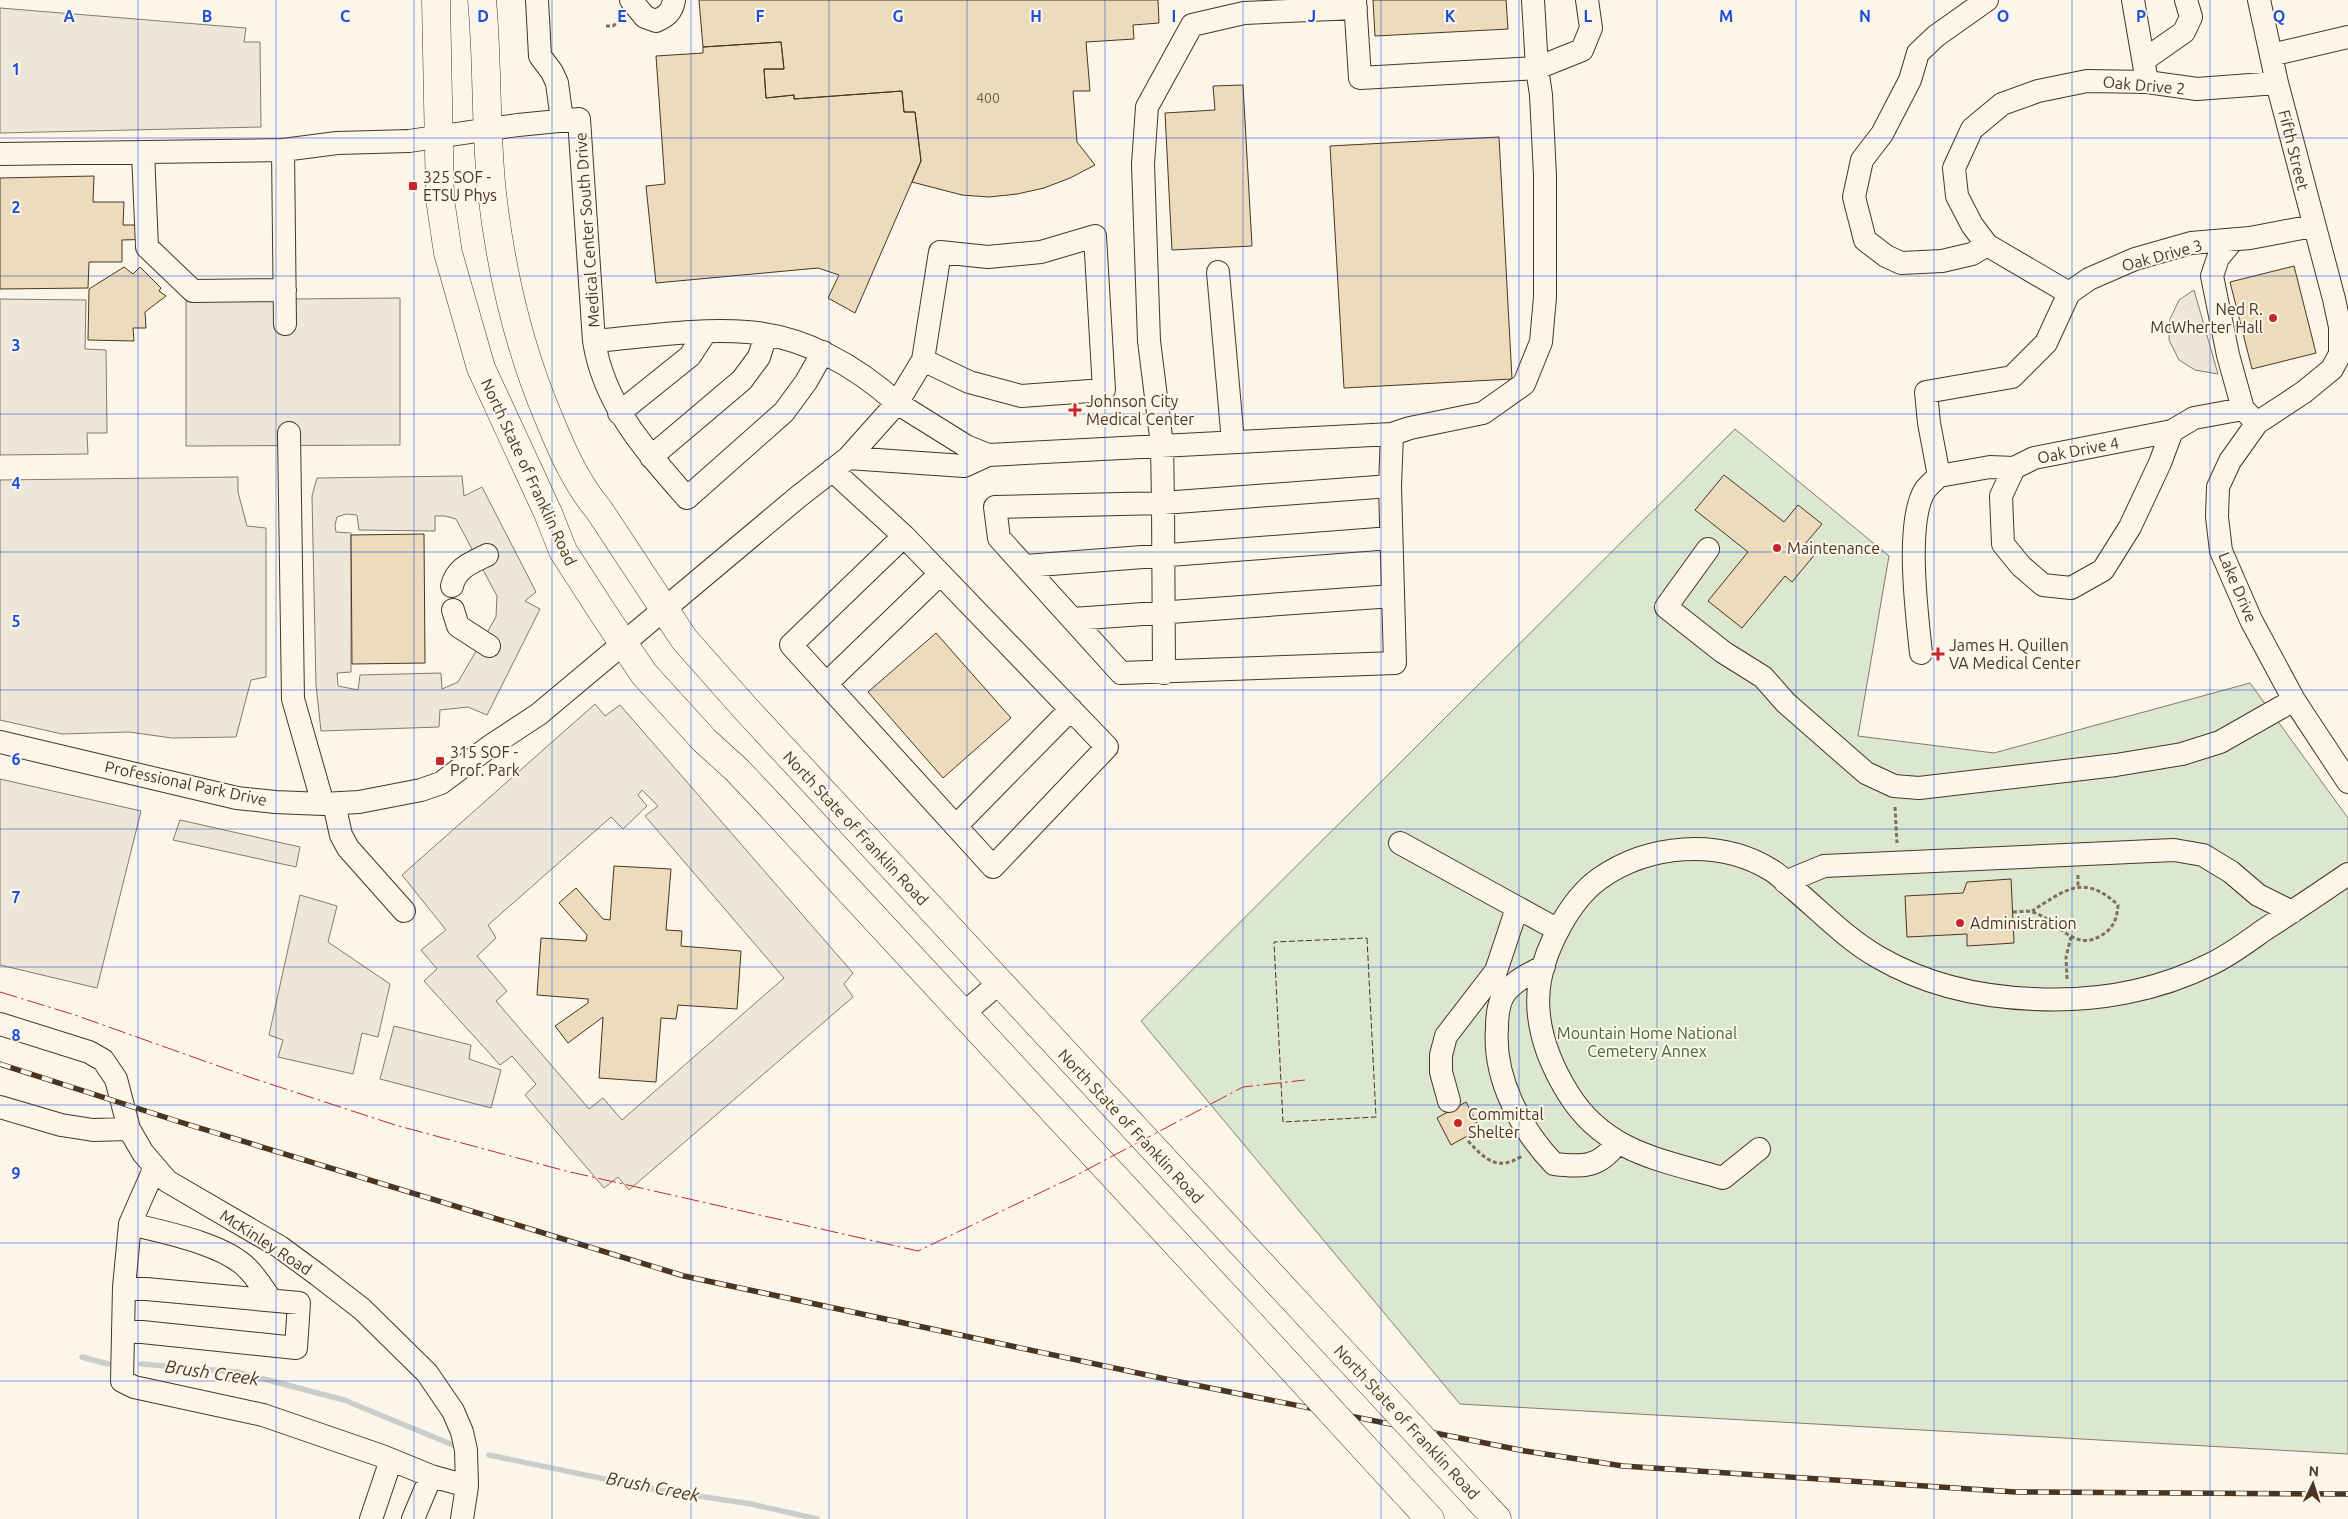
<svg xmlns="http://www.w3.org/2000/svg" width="2348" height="1519" viewBox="0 0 2348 1519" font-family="Ubuntu,sans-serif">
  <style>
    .green { fill: #dce7d0; stroke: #887966 }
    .parking { fill: #ede7d9; stroke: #887966; fill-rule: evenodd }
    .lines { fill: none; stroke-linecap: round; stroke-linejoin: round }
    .stream { stroke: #c9cecd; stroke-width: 5.5 }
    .building { fill: #ecdcbc; stroke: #4a3520 }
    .minor-casing { stroke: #4a3520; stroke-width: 24 }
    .highway-casing { stroke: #4a3520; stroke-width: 29 }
    .path { stroke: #7f6f5c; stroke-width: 3; stroke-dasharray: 4 2.5; stroke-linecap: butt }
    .minor { stroke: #fbf6e9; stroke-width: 22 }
    .highway { stroke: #fbf6e9; stroke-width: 28 }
    .rail-casing { stroke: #4a3520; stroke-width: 5.5 }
    .rail { stroke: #fbf6e9; stroke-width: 4; stroke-dasharray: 11; stroke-linecap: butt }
    .highway-bridge-casing { stroke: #4a3520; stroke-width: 29; stroke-linecap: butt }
    .highway-bridge { stroke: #fbf6e9; stroke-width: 28 }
    .fence { stroke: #4a3520; stroke-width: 1; stroke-dasharray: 6 2.5; stroke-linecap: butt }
    .power { stroke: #c62828; stroke-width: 1; stroke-dasharray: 18 4 2.5 4; stroke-linecap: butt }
    .grid { fill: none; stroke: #1d4ed8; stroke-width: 1; stroke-opacity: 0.55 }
    .poi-dot { fill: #c62828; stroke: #fbf6e9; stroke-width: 2 }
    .labels { text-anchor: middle; stroke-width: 4; stroke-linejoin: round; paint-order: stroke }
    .number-label { font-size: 14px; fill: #725f47 }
    .street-label { font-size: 16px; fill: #4a3520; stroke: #fbf6e9 }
    .poi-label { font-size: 16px; fill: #4a3520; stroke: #fbf6e9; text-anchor: start }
    .park-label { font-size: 16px; fill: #436837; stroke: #fbf6e9 }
    .water-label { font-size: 18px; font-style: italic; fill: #4a3520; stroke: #fbf6e9 }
    .grid-label { font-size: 16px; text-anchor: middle; font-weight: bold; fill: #1d4ed8; stroke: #fbf6e9; stroke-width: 4; stroke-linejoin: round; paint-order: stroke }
  </style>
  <rect width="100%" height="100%" fill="#fbf6e9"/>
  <!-- green -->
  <path class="green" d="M1735,429l154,127 -31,180 136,17 256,-70 98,135v636l-888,-50 -319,-383z"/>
  <!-- parking -->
  <path class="parking" d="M0,8l246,20 -2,14h16l1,85 -261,6z
    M2194,290l24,84 -23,-4 -16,-10 -10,-20 1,-21 9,-19z
    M400,298v147l-214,1v-146z
    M0,299l86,1 -1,49 21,1 1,83h-20l1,21 -88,1z
    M462,476l2,20 18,-9 54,105 -11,9 15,8 -53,106 -19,-8 -28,3 -1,17 -118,4 -5,-46 -4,-189 5,-18zM346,514l11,1 2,15 76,1v-15h10l11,3 41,77 -1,21 -38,65 -16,7 -1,-16 -81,2 -2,15 -20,-4 -1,-13 14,-1v-139l-15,-1 -1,-7 2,-8z
    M238,477v15l9,34 19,2v149l-15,3 -15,57 -64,1 -43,-6 -67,2 -62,-14v-240z
    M595,704l10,12 15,-11 233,268 -9,11 9,13 -224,193 -11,-13 -14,11 -79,-93 11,-11 -24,-28 -12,9 -76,-84 13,-12 -16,-19 25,-20 -44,-55zM642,790l16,16 -13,10 139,162 -162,142 -19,-22 -14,11 -93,-108 11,-10 -30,-35 19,-18 -8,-13 123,-108 12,12 24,-23 -9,-11z
    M0,779l141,32 -44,177 -97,-23z
    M180,820l120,27 -4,20 -123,-27z
    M300,895l37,11 -9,36 62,42 -12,53 -16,-4 -9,41 -75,-17 5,-17 -14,-5z
    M394,1026l77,19 -2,14 32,11 -10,38 -111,-29z"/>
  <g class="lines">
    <!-- stream -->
    <path class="stream" d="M82,1357l26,7
      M141,1364l96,8 107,28 109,45
      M489,1455l169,35 93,14 66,15"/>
  </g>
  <!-- building -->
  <path class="building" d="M699,0h459l1,23 -26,2 1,14 -48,3 4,49h-17l4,51 18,23 -25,13 -26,10 -27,6 -28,3 -27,-2 -50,-13 9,-21 -6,-49h-11l-2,-21 -108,8v-4l-28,3 -2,-29h20l-3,-27 -78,5z
    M1373,0h133l2,29 -133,7z
    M781,42l3,27h-20l2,29 28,-3v4l108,-8 2,21h11l6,49 -66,152 -27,-15 11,-23 -21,-7 -162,15 -10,-97 19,-2 -9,-128 47,-3v-6z
    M1243,85l9,161 -80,4 -7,-137 50,-3 -2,-24z
    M1499,137l13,242 -168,9 -14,-242z
    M94,176l-1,26h31l-1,23h34v14l-35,1v22h-33l-1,26 -88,1v-111z
    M2294,266l22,87 -64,16 -22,-87z
    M124,267l9,7 7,-7 21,21 -2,3 7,5 -21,16 1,16h-13l1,13 -46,-1 1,-51z
    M1724,475l60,47 14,-17 24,19 -17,20 11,9 -24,29 -7,-6 -43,52 -34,-27 40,-49 -53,-42z
    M424,534l1,129 -73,1 -1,-129z
    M936,633l75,85 -68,60 -75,-86z
    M614,866l57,3 -5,61 16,1 -1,15 60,5 -4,58 -59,-4 -2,14 -15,-1 -5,64 -57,-4 4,-61 -35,26 -13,-17 33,-23v-4l-51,-4 4,-57 45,3 1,-6 -28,-32 17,-15 27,31 7,1z
    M2011,879l3,64 -47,3v-12l-60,3 -2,-41 58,-3 4,-11z
    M1466,1102l14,27 -29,16 -14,-27z"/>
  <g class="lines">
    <!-- minor casing -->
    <g class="minor-casing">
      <path id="minor" d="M537,0l3,56 12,16 5,11 5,37
        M631,0l14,17 11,4c11,-5 16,-9 18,-21
        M1355,0l5,78 177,-10 45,-18 9,-22 -4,-28
        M2133,0l14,82
        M2259,0l18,83 57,216 6,28v27l-8,15 -28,23 -47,31 -27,38 -12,26 -1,30 4,34 30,69 43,80 54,82
        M2271,55l77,-18
        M2144,60l40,-28 7,-15 -5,-17
        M283,150l2,174
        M143,152l4,95 46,44 92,-1
        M0,154l283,-4 54,-7 72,-2 109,-16 61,-6 15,222
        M2233,240l-15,18 -6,18 16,79 15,54
        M1987,245l-15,9 -30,7 -41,2 -15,-7 -21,-16 -11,-43 8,-37 20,-26 28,-54 8,-27 18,-17 51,-36
        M1218,272l15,170
        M2069,293l-82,-48 -15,-20 -15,-29 -3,-28 18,-39 30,-25 36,-13 49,-10 60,1 50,7 80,-6
        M823,352l-17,30 -22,30 -97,86c-41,-47 -83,-93 -93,-157 50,-4 103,-13 153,-9 57,4 109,34 150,71l26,-43 17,-108 48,5 53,-5 54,-16 9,154 -83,6 -52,-14 -46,-22
        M619,413l71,-57 15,-23
        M2172,431l-138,27 -20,10 -13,28 2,48 18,22 22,19 28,3 32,-18 27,-43 30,-64 12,-32 22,-13 49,-9 14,14
        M289,433l4,266 30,105
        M651,457l91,-77 17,-23 7,-22
        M848,458l116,8 24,-11
        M2014,468l-24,-1 -51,9 -10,-53 -3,-31 86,-15 34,-34 23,-50 20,-14 46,-20 56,-16 59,-5 63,-12
        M832,470l72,66 203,211 -114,120 -202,-222 113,-109
        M1390,486l2,-52 18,-6 73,-15 41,-29 17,-42 4,-45v-121l-4,-81 -4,-27 -4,-68
        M1708,549l-42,58 57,45 40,25 23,26 80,70 28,13 25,2 197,-23 66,-11 38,-12 74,-42
        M1025,566l366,-28
        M452,586c4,-18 19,-23 35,-31
        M453,610l5,16 31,20
        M1073,619l320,-23
        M1921,653c-4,-38 -16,-131 4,-163 4,-5 10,-10 14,-14
        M1164,673l-1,-170 -168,4 4,31 122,135 274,-10 -5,-177 -227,17 -1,-58 -13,-104 -6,-177 4,-57 45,-82 52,-12 112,-5
        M826,684l114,-110
        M0,742l203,48 34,8 38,4 48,2 36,-2 62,-12 20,-7 48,-36 50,-33 259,-217 50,-39 49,-55 69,43 22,9 404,-21
        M334,804l7,31 7,13 56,63
        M956,826l115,-117
        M1400,843l158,87
        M1785,882l39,-16 350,-16 29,5 28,17 27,23 34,17
        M1544,966c-14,8 -34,16 -42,32 -4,9 -5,20 -5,30 -4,50 23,100 57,136 29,3 45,4 63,-21
        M963,1014l36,-31
        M0,1024l89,28 14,8 13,19 13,50 14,24 24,28 113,66 38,28 44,34 65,64 26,38 9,21 4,18 1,36 -5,33
        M1449,1101l-8,-29v-17l5,-19 50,-65 21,-63
        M0,1107l61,18 32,5 36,-1
        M1759,1149l-36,29c-62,-18 -119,-26 -155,-85 -21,-34 -35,-73 -28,-113 6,-34 31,-81 59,-101 49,-35 120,-41 172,-9 9,5 16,14 24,20 27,23 53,50 83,67 48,28 102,40 156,42 61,3 123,-8 177,-35 19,-9 36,-22 53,-34 28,-18 56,-37 84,-56
        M155,1167l-25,57 -6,63 -2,94 12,6 129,28 119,41 49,20 36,10
        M130,1224c33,8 95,20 118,45 9,9 16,21 23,31
        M123,1330l173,18 3,-45 -175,-16
        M371,1519l20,-59
        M413,1519l18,-43"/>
    </g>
    <!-- highway casing -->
    <g class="highway-casing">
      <path id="highway" d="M436,0l4,199 8,54 33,115 67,145 15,38 42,65 39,58 60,66 33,30 32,34 482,520
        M482,0c6,64 3,129 10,193 9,78 27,156 58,228 13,32 27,63 49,89l85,129 61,69 577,622
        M1404,1491l26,28
        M1483,1504l14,15"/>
    </g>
    <!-- path -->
    <path class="path" d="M606,26h7l6,-5
      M1895,807l2,36
      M2078,875v12
      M2013,912c6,0 13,-2 19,0 25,6 41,42 70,23 12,-7 15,-17 16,-30 -34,-32 -53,-15 -86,6
      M2067,979l-1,-22 5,-20
      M1468,1141c17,18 29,31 54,15"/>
    <!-- minor -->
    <use href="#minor" class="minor"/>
    <!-- highway -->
    <use href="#highway" class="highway"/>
    <!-- rail casing -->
    <g class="rail-casing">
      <path id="rail" d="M0,1064l180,58 504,154 491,105 350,70 98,15 392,26 333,2"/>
    </g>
    <!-- rail -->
    <use href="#rail" class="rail"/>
    <!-- highway-bridge casing -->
    <g class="highway-bridge-casing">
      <path id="highway-bridge" d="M1251,1324l153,167
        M1322,1330l161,174"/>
    </g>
    <!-- highway-bridge -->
    <use href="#highway-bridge" class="highway-bridge"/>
    <!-- fence -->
    <path class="fence" d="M1367,938l9,179 -93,5 -9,-180z"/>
    <!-- power -->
    <path class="power" d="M0,992l75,23 177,63 143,47 171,46 352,80 155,-74 170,-90 62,-7"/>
  </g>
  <!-- grid -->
  <path class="grid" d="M138,0v1519M276,0v1519M414,0v1519M552,0v1519M691,0v1519M829,0v1519M967,0v1519M1105,0v1519M1243,0v1519M1381,0v1519M1519,0v1519M1657,0v1519M1796,0v1519M1934,0v1519M2072,0v1519M2210,0v1519M0,138h2348M0,276h2348M0,414h2348M0,552h2348M0,690h2348M0,829h2348M0,967h2348M0,1105h2348M0,1243h2348M0,1381h2348"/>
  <!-- markers -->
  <g class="poi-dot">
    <rect x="408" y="181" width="10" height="10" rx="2.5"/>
    <circle cx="2273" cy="318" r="5"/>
    <path d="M1072.5 402.5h5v5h5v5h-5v5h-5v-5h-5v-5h5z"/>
    <circle cx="1777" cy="548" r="5"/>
    <path d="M1935.5 646.5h5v5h5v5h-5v5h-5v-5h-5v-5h5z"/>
    <rect x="435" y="756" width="10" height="10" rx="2.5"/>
    <circle cx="1960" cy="923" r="5"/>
    <circle cx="1458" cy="1123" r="5"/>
  </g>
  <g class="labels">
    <!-- number labels -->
    <g class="number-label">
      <text x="988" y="103">400</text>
    </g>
    <!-- street labels -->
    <g class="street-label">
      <text transform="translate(2144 85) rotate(5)" y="6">Oak Drive 2</text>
      <text transform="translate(2294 150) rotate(76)" y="6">Fifth Street</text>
      <text transform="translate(587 230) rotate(-94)" y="6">Medical Center South Drive</text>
      <text transform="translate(2162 255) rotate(-15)" y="6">Oak Drive 3</text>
      <text transform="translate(2078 450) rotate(-11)" y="6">Oak Drive 4</text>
      <text transform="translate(529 472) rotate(65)" y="6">North State of Franklin Road</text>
      <text transform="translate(2238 587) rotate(67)" y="6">Lake Drive</text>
      <text transform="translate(186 783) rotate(12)" y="6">Professional Park Drive</text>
      <text transform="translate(856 828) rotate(47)" y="6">North State of Franklin Road</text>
      <text transform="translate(1131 1126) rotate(47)" y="6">North State of Franklin Road</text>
      <text transform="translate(266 1242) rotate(33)" y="6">McKinley Road</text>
      <text transform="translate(1407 1422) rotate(47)" y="6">North State of Franklin Road</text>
    </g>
    <!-- poi labels -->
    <g class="poi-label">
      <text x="423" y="183">325 SOF -<tspan x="423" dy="18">ETSU Phys</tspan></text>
      <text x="2263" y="315" text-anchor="end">Ned R.<tspan x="2263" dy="18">McWherter Hall</tspan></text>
      <text x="1086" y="407">Johnson City<tspan x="1086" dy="18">Medical Center</tspan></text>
      <text x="1787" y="554">Maintenance</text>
      <text x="1949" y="651">James H. Quillen<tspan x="1949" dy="18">VA Medical Center</tspan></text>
      <text x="450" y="758">315 SOF -<tspan x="450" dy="18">Prof. Park</tspan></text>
      <text x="1970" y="929">Administration</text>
      <text x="1468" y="1120">Committal<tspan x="1468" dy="18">Shelter</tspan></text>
    </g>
    <!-- park labels -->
    <g class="park-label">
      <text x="1647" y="1039">Mountain Home National<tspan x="1647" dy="18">Cemetery Annex</tspan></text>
    </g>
    <!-- water labels -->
    <g class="water-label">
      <text transform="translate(212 1373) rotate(8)" y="6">Brush Creek</text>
      <text transform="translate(653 1487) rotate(11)" y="6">Brush Creek</text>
    </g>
  </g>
  <g class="grid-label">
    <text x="69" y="22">A</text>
    <text x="207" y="22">B</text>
    <text x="345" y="22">C</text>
    <text x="483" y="22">D</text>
    <text x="622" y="22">E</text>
    <text x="760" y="22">F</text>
    <text x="898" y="22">G</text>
    <text x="1036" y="22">H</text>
    <text x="1174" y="22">I</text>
    <text x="1312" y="22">J</text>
    <text x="1450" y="22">K</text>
    <text x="1588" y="22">L</text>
    <text x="1726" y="22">M</text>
    <text x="1865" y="22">N</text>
    <text x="2003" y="22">O</text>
    <text x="2141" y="22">P</text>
    <text x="2279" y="22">Q</text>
    <text x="16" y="75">1</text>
    <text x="16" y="213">2</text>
    <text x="16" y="351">3</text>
    <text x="16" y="489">4</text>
    <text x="16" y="627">5</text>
    <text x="16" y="765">6</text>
    <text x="16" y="903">7</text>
    <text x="16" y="1041">8</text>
    <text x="16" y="1179">9</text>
  </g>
  <!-- north arrow -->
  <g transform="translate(2313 1484) rotate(4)" stroke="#fbf6e9" stroke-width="4" paint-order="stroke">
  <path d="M0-4L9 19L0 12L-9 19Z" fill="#4a3520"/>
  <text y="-8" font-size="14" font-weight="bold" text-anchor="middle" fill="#4a3520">N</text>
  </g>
</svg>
